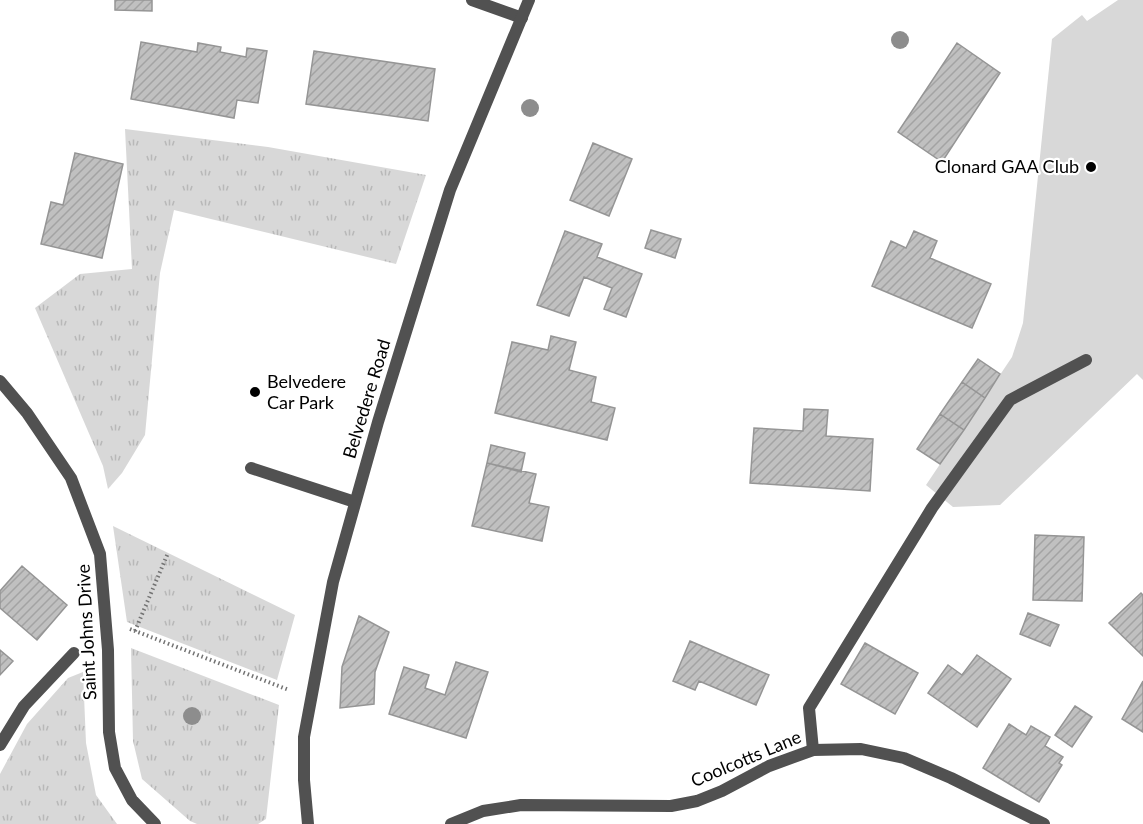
<svg xmlns="http://www.w3.org/2000/svg" width="1143" height="824" viewBox="0 0 1143 824" font-family="Lato,sans-serif">
  <style>
    .grass { fill: url(#grass-tufts) }
    .pitch { fill: #d8d8d8 }
    .building { fill: url(#building-hatch); stroke: #959595; stroke-width: 1.5 }
    .lines { fill: none; stroke-linecap: round; stroke-linejoin: round }
    .path { stroke: #737373; stroke-width: 4; stroke-dasharray: 1.5 3; stroke-linecap: butt }
    .service { stroke: #515151; stroke-width: 12 }
    .minor { stroke: #515151; stroke-width: 12 }
    .tertiary { stroke: #515151; stroke-width: 12 }
    .tree { fill: #8d8d8d }
    .poi-dot { fill: #000; stroke: #fff; stroke-width: 2 }
    .labels { text-anchor: middle; stroke-width: 4.5; stroke-linejoin: round; paint-order: stroke }
    .poi-label { font-size: 18px; fill: #000; stroke: #fff; text-anchor: end }
    .street-label { font-size: 18px; fill: #000; stroke: #fff }
  </style>
  <defs>
    <pattern id="grass-tufts" width="24" height="20" patternUnits="userSpaceOnUse" patternTransform="scale(1.5)"><rect width="24" height="20" fill="#d8d8d8"/><path d="M3 7l-1-3M5 7V3M7 7l1-3M15 17l-1-3M17 17v-4M19 17l1-3" fill="none" stroke="#b8b8b8"/></pattern>
    <pattern id="building-hatch" width="6" height="6" patternUnits="userSpaceOnUse" patternTransform="scale(1.5)"><rect width="6" height="6" fill="#c0c0c0"/><path d="M-1 1l2-2M0 6l6-6M5 7l2-2" fill="none" stroke="#a3a3a3"/></pattern>
  </defs>
  <rect width="100%" height="100%" fill="#fff"/>
  <!-- grass -->
  <path class="grass" d="M125,129l143,18 158,28 -30,89 -222,-54 -14,63 -15,162 -23,38 -14,16 -5,-23 -68,-158 45,-34 52,-5z
    M113,526l182,89 -18,65 -150,-58z
    M131,648l148,57 -13,114 -8,5h-61l-7,-3 -48,-42 -9,-38z
    M83,672l3,71 10,52 21,29h-117v-50l27,-50 41,-46z"/>
  <!-- pitch -->
  <path class="pitch" d="M1118,0h25v380l-6,-6 -137,131 -47,2 -27,-22 86,-128 11,-34 29,-284 30,-24 5,6z"/>
  <!-- building -->
  <path class="building" d="M115,0h37v11l-37,-1z
    M141,42l56,10 1,-9 23,4 -1,5 26,5 1,-9 20,3 -9,52 -21,-3 -3,18 -103,-19z
    M957,43l43,30 -58,89 -44,-30z
    M314,51l121,18 -7,52 -122,-17z
    M593,143l39,16 -23,57 -39,-16z
    M75,153l48,11 -21,94 -61,-14 10,-42 12,3z
    M651,230l30,9 -6,19 -30,-10z
    M565,231l37,13 -5,13 45,17 -16,43 -22,-8 8,-21 -28,-11 -15,39 -32,-11z
    M914,231l23,10 -7,17 61,26 -19,44 -100,-42 19,-45 15,7z
    M551,336l25,6 -7,28 27,7 -5,25 24,6 -8,32 -112,-27 17,-71 36,8z
    M978,359l22,15 -15,24 -23,-16z
    M962,382l23,16 -21,32 -24,-16z
    M804,409l24,1 -2,26 47,3 -3,52 -120,-8 4,-55 49,3z
    M940,414l24,16 -24,34 -23,-15z
    M491,445l34,8 -4,19 -34,-9z
    M487,463l49,11 -7,29 20,4 -7,34 -70,-15z
    M1035,535l49,2 -2,64 -49,-1z
    M22,566l45,39 -30,35 -37,-32v-17z
    M1141,593l2,2v61l-34,-33z
    M1028,613l31,12 -9,21 -30,-12z
    M359,616l30,16 -14,40 -1,32 -34,4 2,-41z
    M690,641l79,34 -13,30 -57,-24 -4,9 -22,-9z
    M865,643l53,30 -23,41 -54,-30z
    M0,650l13,11 -13,14z
    M977,655l34,24 -34,48 -49,-34 20,-28 14,10z
    M456,662l32,10 -22,66 -77,-24 15,-47 25,8 -4,13 20,7z
    M1143,681v51l-21,-13z
    M1075,706l17,11 -20,30 -17,-12z
    M1009,724l17,11 5,-9 19,11 -5,9 18,11 -4,6 3,2 -23,37 -56,-34z"/>
  <g class="lines">
    <!-- path -->
    <path class="path" d="M130,629l159,61
      M135,631l33,-78"/>
    <!-- service -->
    <path class="service" d="M251,468l104,34
      M0,745l24,-39 50,-53
      M813,750l-4,-42 123,-200 78,-108 76,-40"/>
    <!-- minor -->
    <path class="minor" d="M472,0l50,18"/>
    <!-- tertiary -->
    <path class="tertiary" d="M0,381l27,32 44,65 29,76 8,96 1,82 6,36 17,32 23,24
      M308,824l-4,-44v-43l29,-155 45,-160 72,-232 79,-190
      M451,824l32,-13 38,-6 150,1 26,-5 25,-10 47,-25 44,-16 48,-1 43,9 47,20 93,46"/>
  </g>
  <!-- trees -->
  <g class="tree">
    <circle cx="900" cy="40" r="9"/>
    <circle cx="530" cy="108" r="9"/>
    <circle cx="192" cy="716" r="9"/>
  </g>
  <!-- markers -->
  <g class="poi-dot">
    <circle cx="1091" cy="167" r="6"/>
    <circle cx="255" cy="392" r="6"/>
  </g>
  <g class="labels">
    <!-- poi labels -->
    <g class="poi-label">
      <text x="1079" y="173">Clonard GAA Club</text>
      <text x="267" y="388" text-anchor="start">Belvedere<tspan x="267" dy="21">Car Park</tspan></text>
    </g>
    <!-- street labels -->
    <g class="street-label">
      <text transform="translate(367 399) rotate(-73)" y="6">Belvedere Road</text>
      <text transform="translate(87 632) rotate(-93)" y="6">Saint Johns Drive</text>
      <text transform="translate(746 759) rotate(-23)" y="6">Coolcotts Lane</text>
    </g>
  </g>
</svg>
